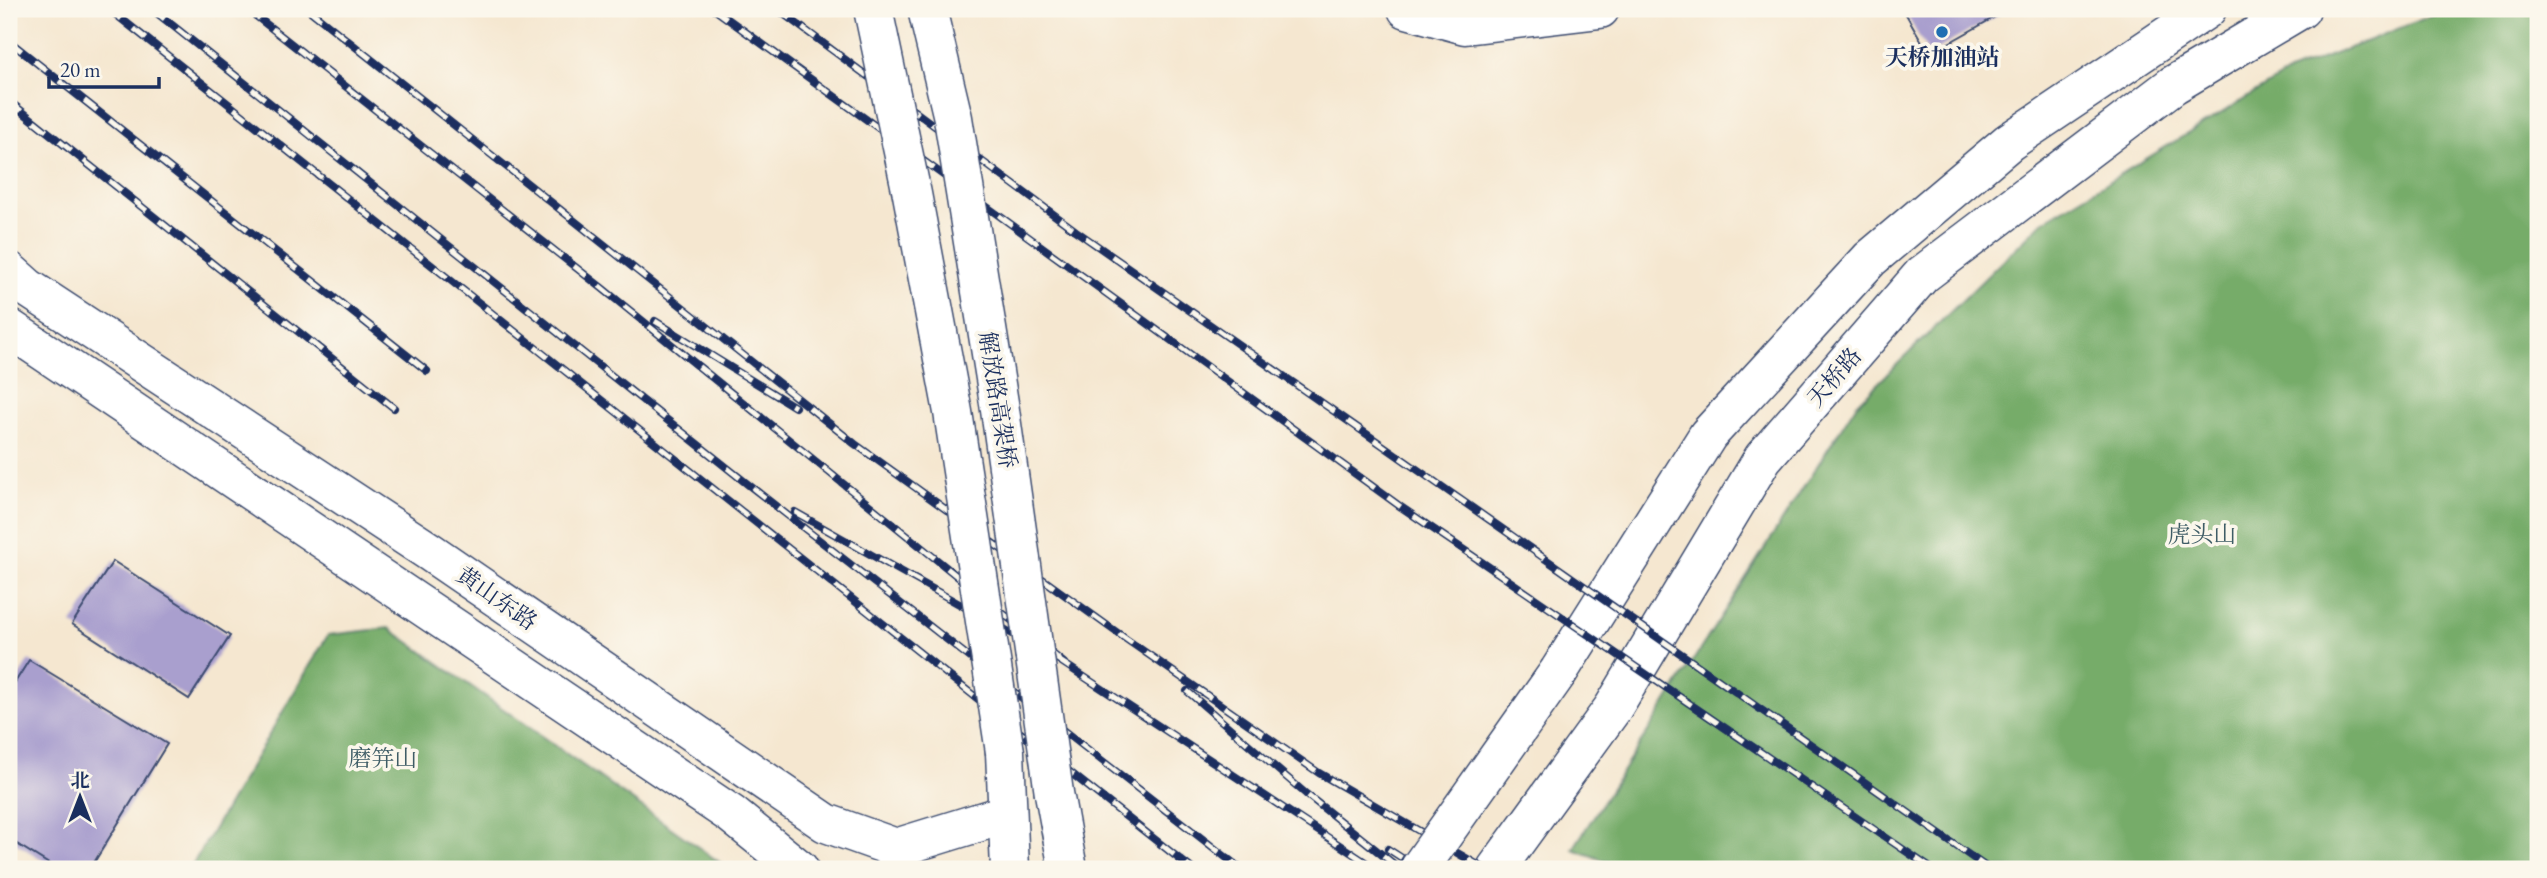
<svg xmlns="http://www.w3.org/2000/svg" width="2547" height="878" viewBox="0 0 2547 878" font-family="'EB Garamond','Noto Serif SC',serif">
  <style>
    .forest { fill: #76ac69; stroke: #486e64; stroke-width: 2 }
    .building { fill: #a99fce }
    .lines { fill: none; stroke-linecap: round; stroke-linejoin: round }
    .minor-casing { stroke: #3c4b6f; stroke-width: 41 }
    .major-casing { stroke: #3c4b6f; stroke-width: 41 }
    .minor { stroke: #fff; stroke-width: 38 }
    .major { stroke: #fff; stroke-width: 38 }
    .rail-casing { stroke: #1b2f5e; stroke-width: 8 }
    .rail { stroke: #fbf7ec; stroke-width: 5; stroke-dasharray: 16; stroke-linecap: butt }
    .major-bridge-casing { stroke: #3c4b6f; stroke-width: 41; stroke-linecap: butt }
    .major-bridge { stroke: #fff; stroke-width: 38 }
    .poi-dot { fill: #1f6fb2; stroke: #fbf7ec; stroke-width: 2.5 }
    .labels { text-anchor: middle; stroke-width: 7; stroke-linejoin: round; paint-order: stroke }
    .poi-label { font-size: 23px; font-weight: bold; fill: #1b2f5e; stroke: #fbf7ec }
    .street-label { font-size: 23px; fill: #1b2f5e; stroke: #fbf7ec }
    .park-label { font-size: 23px; fill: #3f5d66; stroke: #fbf7ec }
  </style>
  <rect width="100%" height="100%" fill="#fbf7ec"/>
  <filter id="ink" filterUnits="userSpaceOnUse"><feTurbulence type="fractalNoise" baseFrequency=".0143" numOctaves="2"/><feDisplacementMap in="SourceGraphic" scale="14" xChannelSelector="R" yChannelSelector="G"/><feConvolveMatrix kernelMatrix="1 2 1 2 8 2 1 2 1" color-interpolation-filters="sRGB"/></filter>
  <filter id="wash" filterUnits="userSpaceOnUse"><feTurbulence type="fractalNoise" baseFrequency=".00686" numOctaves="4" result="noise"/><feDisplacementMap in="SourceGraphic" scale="28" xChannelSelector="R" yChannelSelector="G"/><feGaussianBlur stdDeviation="1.57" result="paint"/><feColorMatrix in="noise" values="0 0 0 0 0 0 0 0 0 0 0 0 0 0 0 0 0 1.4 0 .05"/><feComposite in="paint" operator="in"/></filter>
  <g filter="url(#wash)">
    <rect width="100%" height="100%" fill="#f5e7d0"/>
    <!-- forest -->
    <path class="forest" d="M2448,9h90v859l-911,1 -54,-20 283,-444 186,-183 249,-151z
      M389,628l340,241h-539l138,-234z"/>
    <g id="blocks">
      <!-- building -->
      <path class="building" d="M1903,9h106l-80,45z
        M113,561l117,75 -41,63 -117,-75z
        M29,660l138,84 -77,125h-33l-48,-30v-147z"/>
    </g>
  </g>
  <g filter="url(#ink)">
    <use href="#blocks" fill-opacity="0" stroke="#3c4b6f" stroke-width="2"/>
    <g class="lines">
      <!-- minor casing -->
      <g class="minor-casing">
        <path id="minor" d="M1407,9l58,16 135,-16
          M9,271l19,17 402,264 396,271 70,25 110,-34
          M9,328l722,486 68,55"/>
      </g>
      <!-- major casing -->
      <g class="major-casing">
        <path id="major" d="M1559,671l149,-236 162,-176 139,-117 198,-133
          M1005,752l5,117
          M1054,793l14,76
          M1496,869l117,-161 150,-250 159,-183 251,-190 128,-76"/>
      </g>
      <!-- minor -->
      <use href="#minor" class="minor"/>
      <!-- major -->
      <use href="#major" class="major"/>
      <!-- rail casing -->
      <g class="rail-casing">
        <path id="rail" d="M109,9l1083,860
          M152,9l598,477 491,383
          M247,9l355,279 462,375
          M308,9l547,435 271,195 193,134 166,96
          M714,9l687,498 531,362
          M777,9l299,222 913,638
          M9,41l418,330
          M9,101l385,307
          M655,321l140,86
          M795,512l232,130
          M1057,659l319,210
          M1187,691l119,103 94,75
          M1388,849l31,20"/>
      </g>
      <!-- rail -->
      <use href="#rail" class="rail"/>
      <!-- major-bridge casing -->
      <g class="major-bridge-casing">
        <path id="major-bridge" d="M873,9l39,185 41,218 52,340
          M927,9l26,109 46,285 55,390
          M1419,869l140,-198"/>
      </g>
      <!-- major-bridge -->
      <use href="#major-bridge" class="major-bridge"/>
    </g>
  </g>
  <!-- markers -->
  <circle class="poi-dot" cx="1942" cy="32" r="7"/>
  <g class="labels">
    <!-- poi labels -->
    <g class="poi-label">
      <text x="1942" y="65">天桥加油站</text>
    </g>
    <!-- street labels -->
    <g class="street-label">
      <text transform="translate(1834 377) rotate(-49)" y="8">天桥路</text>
      <text transform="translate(998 400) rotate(81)" y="8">解放路高架桥</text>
      <text transform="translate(497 598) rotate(35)" y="8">黄山东路</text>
    </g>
    <!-- park labels -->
    <g class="park-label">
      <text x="2202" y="542">虎头山</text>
      <text x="383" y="766">磨笄山</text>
    </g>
  </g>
  <!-- margin -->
  <rect width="2547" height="878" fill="none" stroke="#fbf7ec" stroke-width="35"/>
  <!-- north arrow -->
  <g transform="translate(80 797)" stroke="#fbf7ec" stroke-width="5" paint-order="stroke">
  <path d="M0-5L12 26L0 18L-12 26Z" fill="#1b2f5e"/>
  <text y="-10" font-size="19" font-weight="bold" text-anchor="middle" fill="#1b2f5e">北</text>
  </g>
  <!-- scale -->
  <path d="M49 77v10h110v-10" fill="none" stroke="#1b2f5e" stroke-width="3.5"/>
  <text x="60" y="77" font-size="21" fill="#1b2f5e" stroke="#fbf7ec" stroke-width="5" paint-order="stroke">20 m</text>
</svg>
